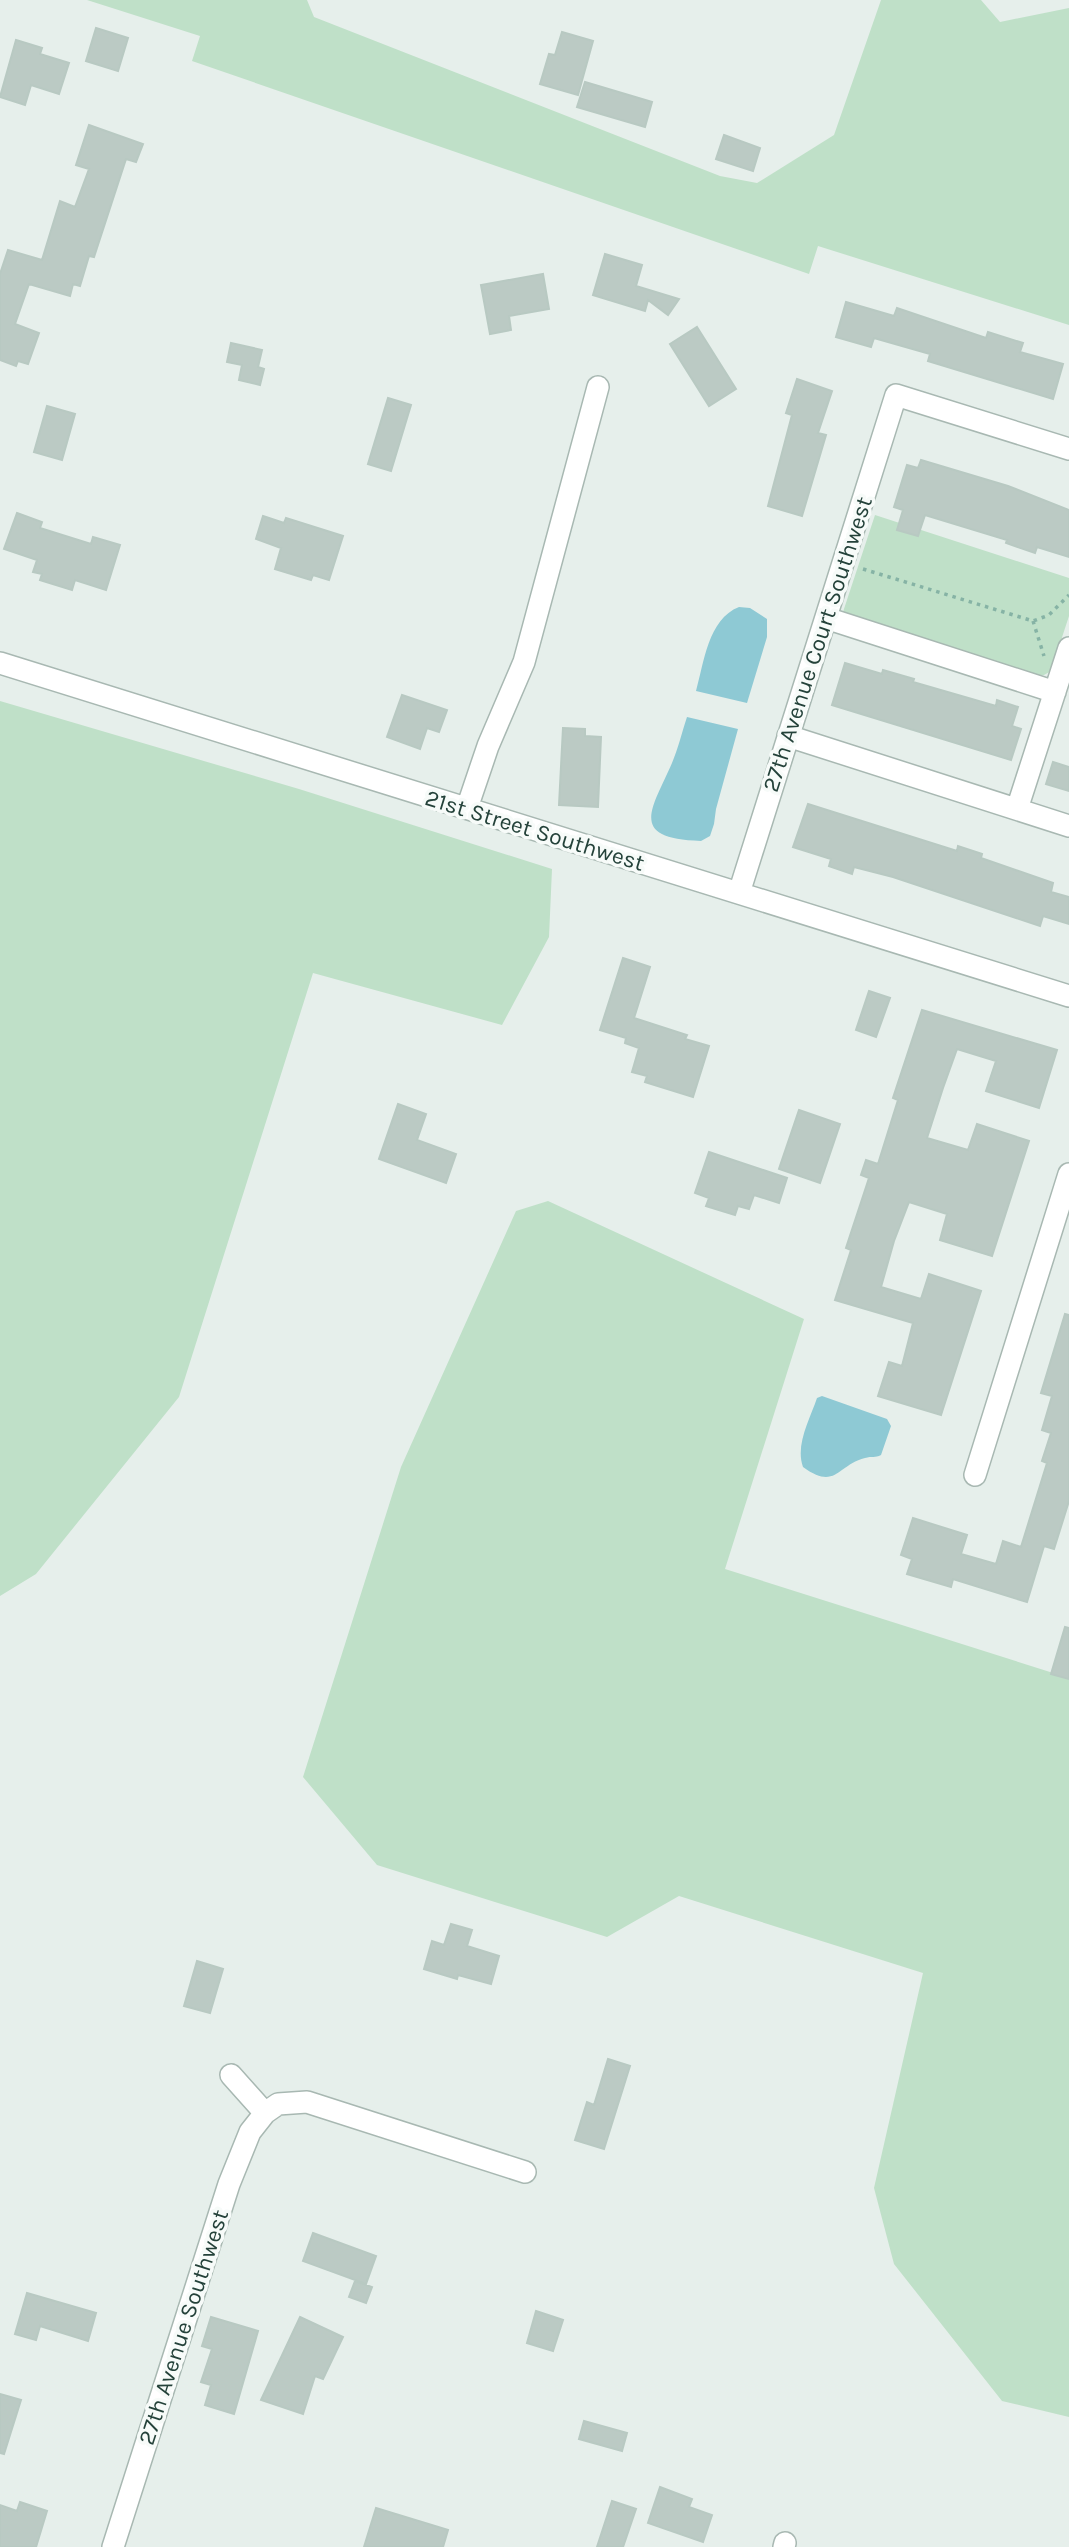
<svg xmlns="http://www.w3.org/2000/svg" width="1069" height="2547" viewBox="0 0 1069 2547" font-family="Karla,sans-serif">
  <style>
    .green { fill: #bfe0c8 }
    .water { fill: #8ec9d4 }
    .building { fill: #bbcac4; stroke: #b8c9c2; stroke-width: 2 }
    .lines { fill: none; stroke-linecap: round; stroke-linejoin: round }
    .minor-casing { stroke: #a8b8b2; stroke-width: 24 }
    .path { stroke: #86b3a5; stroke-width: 3.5; stroke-dasharray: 3.5 5; stroke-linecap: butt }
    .minor { stroke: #fff; stroke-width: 21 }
    .labels { text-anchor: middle; stroke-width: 7; stroke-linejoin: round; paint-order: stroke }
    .street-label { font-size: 23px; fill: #24423a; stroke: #f7fbf9 }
  </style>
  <rect width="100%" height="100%" fill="#e6efeb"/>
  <!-- green -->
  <path class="green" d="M87,0h220l7,17 406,159 37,7 77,-48 47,-135h100l19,22 69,-14v317l-251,-79 -9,28 -617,-213 8,-25z
    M875,515l194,63v38l-18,55 -7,4 -14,1 -188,-61z
    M0,701l299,88 253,80 -3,68 -47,88 -189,-52 -134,424 -143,177 -36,22z
    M548,1201l256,118 -79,250 344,109v739l-67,-16 -108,-137 -20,-76 49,-215 -244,-77 -72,41 -230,-72 -74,-88 98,-310 115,-256z"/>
  <!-- water -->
  <path class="water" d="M739,607l11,1 17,11v18l-20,66 -51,-12c8,-28 12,-72 43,-84z
    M687,717l51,12 -22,80 -2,15 -4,12 -9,5c-74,-2 -49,-32 -29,-78 6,-14 10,-31 15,-46z
    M822,1396l65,23 4,7 -10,29c-6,3 -9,1 -16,3 -28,7 -29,33 -62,9 -8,-22 7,-48 14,-69z"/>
  <!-- building -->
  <path class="building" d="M96,28l32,10 -10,33 -32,-10z
    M562,32l31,9 -15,54 -38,-11 9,-30 6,1z
    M16,40l26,8 -2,6 29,9 -10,31 -28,-9 -6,20 -25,-8z
    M585,82l67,20 -7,25 -68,-20z
    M89,125l54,19 -7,18 -10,-3 -32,98 -5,-1 -9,30 -7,-2 -3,12 -41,-12 -14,40 24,9 -11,31 -10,-3 -2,5 -16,-6v-86l8,-24 34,10 18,-59 15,6 14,-38 -13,-4z
    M724,135l36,13 -7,23 -37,-12z
    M605,254l37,11 -6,21 43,13 -11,16 -20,-15 -3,11 -52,-16z
    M543,274l6,35 -40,7 2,14 -21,4 -9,-49z
    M846,302l48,14 3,-8 89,30 2,-6 35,11 -3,9 43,12 -10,35 -125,-38 2,-7 -56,-16 -3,9 -35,-10z
    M697,327l39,62 -27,17 -39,-62z
    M231,343l31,7 -4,17 6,2 -4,16 -21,-5 3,-15 -15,-3z
    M797,379l35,12 -14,42 8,2 -24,81 -34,-10 24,-91 -6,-2z
    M388,398l23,7 -20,66 -23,-7z
    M47,406l28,8 -13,46 -28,-8z
    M921,460l87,26 61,24v47l-32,-10 -2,6 -29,-10 1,-3 -82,-25 -7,21 -21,-6 6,-20 -9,-3 13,-42 11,3z
    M17,513l25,9 -2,6 51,16 2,-7 27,8 -14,45 -31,-10 -3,10 -32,-10 2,-6 -9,-2 4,-12 -33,-11z
    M263,516l21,7 2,-5 57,18 -14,44 -16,-5 -2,5 -36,-11 6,-21 -25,-9z
    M845,663l37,11 1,-4 31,9 -1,3 83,24 1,-6 21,7 -6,19 9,3 -10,31 -179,-55z
    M402,695l45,15 -8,22 -12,-4 -7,21 -33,-12z
    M563,728l22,1v7l16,1 -3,70 -39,-2z
    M1053,762l16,5v24l-23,-7z
    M808,804l149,47 1,-5 24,8 -1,4 72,25 -2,9 18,5v27l-26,-8 -3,10 -147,-49 -39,-10 -2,7 -23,-8 2,-7 -38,-12z
    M623,958l27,9 -16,51 53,17 -2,4 24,7 -16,51 -48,-15 2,-6 -15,-4 7,-24 -14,-5 1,-5 -26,-8z
    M869,991l21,7 -14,39 -20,-7z
    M922,1010l135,40 -18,58 -53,-17 10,-30 -39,-12 -14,39 -16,50 41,12 9,-26 52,17 -37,115 -52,-16 7,-26 -38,-12 -15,39 -13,46 40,12 8,-25 52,17 -40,124 -63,-19 11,-34 13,4 11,-43 -78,-23 16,-50 -5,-2 23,-70 -8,-3 5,-15 12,4 20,-64 -5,-2z
    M398,1104l28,10 -9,26 39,14 -10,29 -67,-24z
    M799,1110l41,14 -20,59 -41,-14z
    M709,1152l78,26 -8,25 -25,-8 -5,14 -11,-3 -3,9 -29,-9 3,-8 -14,-5z
    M1065,1314l4,1v186l-15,48 -10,-3 -17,56 -74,-23 -2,8 -44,-13 5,-15 -11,-4 12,-37 54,17 -6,19 35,10 7,-23 18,6 26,-84 -5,-2 9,-28 -9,-3 10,-34 -11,-3z
    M1065,1627l4,1v51l-18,-5z
    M451,1924l21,6 -5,16 32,10 -8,28 -33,-9 -1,4 -33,-10 8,-28 12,4z
    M197,1961l26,8 -13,44 -26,-7z
    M608,2059l22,7 -26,83 -29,-9 12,-38 7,3z
    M313,2233l63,23 -10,28 -63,-23z
    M355,2281l17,6 -6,16 -17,-6z
    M27,2293l69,20 -8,28 -48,-15 -4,14 -21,-6z
    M536,2311l27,9 -10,31 -26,-8z
    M211,2317l47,14 -24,83 -29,-9 6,-20 -10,-3 11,-33 -10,-3z
    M300,2317l43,20 -20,42 -8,-3 -12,38 -42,-14z
    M0,2394l21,6 -17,54 -4,-1z
    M584,2421l43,12 -5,18 -43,-12z
    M660,2487l32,12 -3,8 23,8 -9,27 -55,-19z
    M612,2501l24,8 -13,38h-26z
    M20,2502l27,9 -11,36h-36v-42l17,6z
    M376,2508l72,22 -5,17h-79z"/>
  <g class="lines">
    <!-- minor casing -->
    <g class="minor-casing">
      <path id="minor" d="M826,618l229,74
        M0,663l1069,333
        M788,736l281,90
        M467,808l21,-62 36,-84 74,-275
        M1017,809l52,-161
        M739,893l157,-498 173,54
        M975,1475l94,-301
        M231,2075l34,38 13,-9 29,-2 218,70
        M113,2547l116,-363 21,-52 15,-19
        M784,2547l1,-4"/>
    </g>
    <!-- path -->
    <path class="path" d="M863,569l170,52 16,-6 20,-20
      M1033,621l11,35"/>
    <!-- minor -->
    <use href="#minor" class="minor"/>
  </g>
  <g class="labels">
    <!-- street labels -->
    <g class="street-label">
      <text transform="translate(817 644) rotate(-72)" y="8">27th Avenue Court Southwest</text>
      <text transform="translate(535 830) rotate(17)" y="8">21st Street Southwest</text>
      <text transform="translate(183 2327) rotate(-72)" y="8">27th Avenue Southwest</text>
    </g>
  </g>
</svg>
